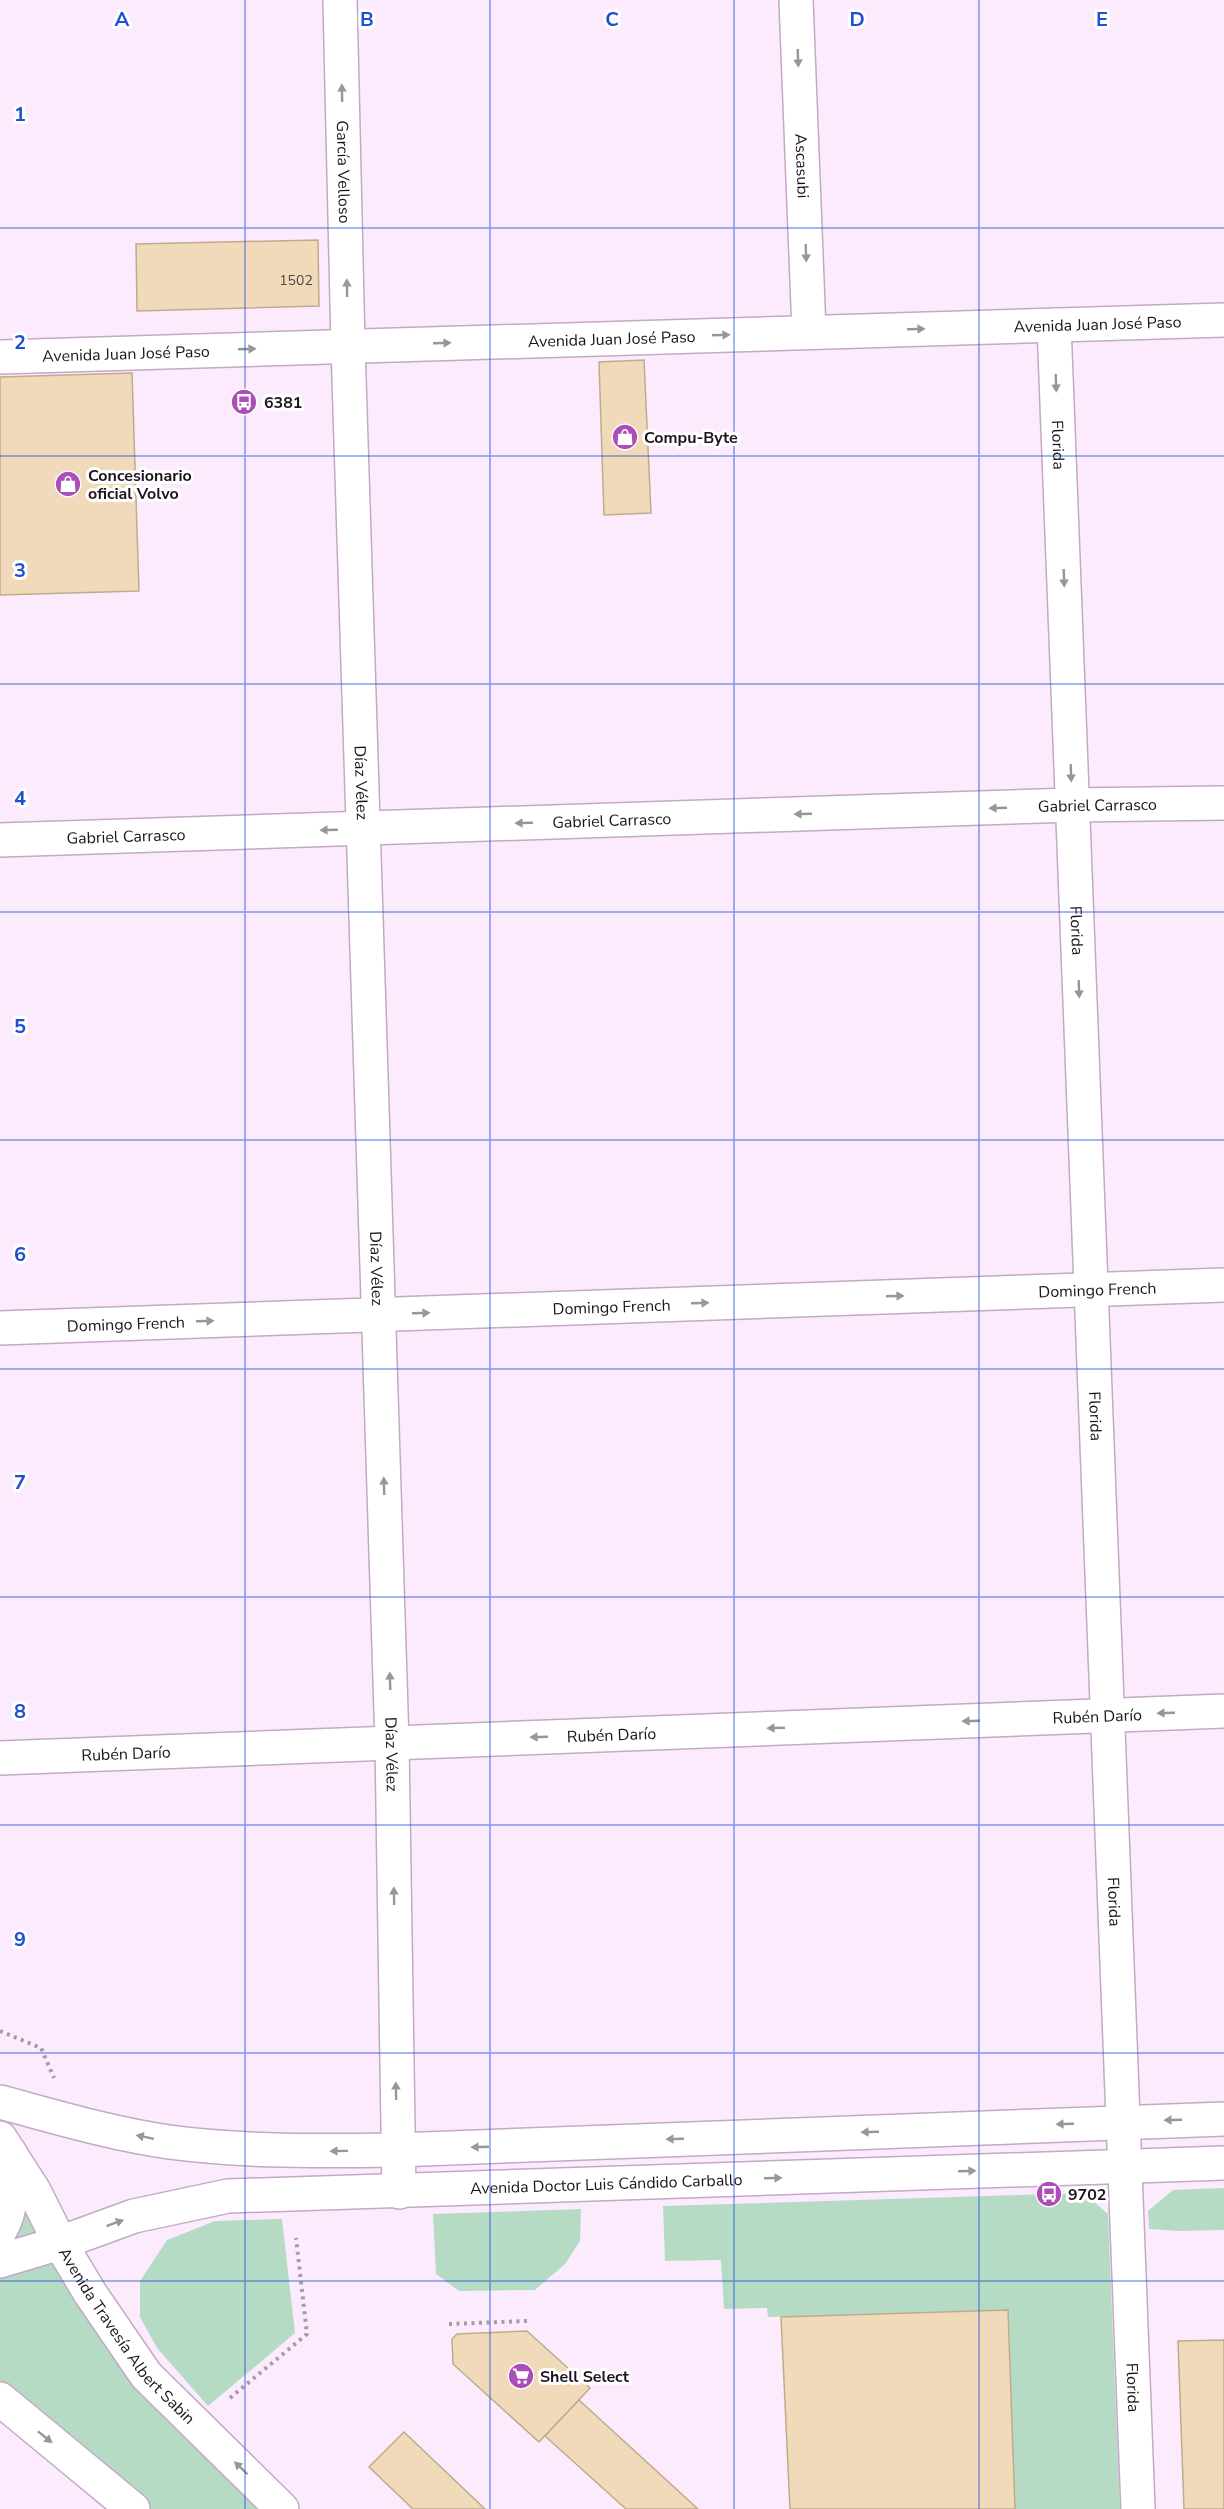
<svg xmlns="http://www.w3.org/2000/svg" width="1224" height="2509" viewBox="0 0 1224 2509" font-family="'Nunito Sans',sans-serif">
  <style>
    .green { fill: #b6dbc5 }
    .building { fill: #f0daba; stroke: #bfab8c; stroke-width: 1.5 }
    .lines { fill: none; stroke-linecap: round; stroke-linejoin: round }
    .street-casing { stroke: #c3a9c5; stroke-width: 36 }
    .secondary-casing { stroke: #c3a9c5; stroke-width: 36 }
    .path { stroke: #a899a9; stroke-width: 4; stroke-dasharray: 3 4.5; stroke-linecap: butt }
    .street { stroke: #fff; stroke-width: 33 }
    .secondary { stroke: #fff; stroke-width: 33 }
    .oneway { fill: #99959a }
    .grid { fill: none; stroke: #1d4ed8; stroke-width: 1.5; stroke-opacity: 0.55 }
    .labels { text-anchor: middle; stroke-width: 6; stroke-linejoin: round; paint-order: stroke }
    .number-label { font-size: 14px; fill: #524545 }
    .street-label { font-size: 16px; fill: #1d131e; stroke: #fff }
    .poi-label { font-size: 16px; font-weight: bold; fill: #1d131e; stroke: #fff; text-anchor: start }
    .grid-label { font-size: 20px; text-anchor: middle; font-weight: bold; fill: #1d4ed8; stroke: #fff; stroke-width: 6; stroke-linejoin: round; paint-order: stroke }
  </style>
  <rect width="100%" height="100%" fill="#fcebfd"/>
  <!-- green -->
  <path class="green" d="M0,2138l90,155 192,216h-149l-133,-110z
    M1224,2188v42l-46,1 -29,-2 -1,-18 25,-21z
    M1084,2193l24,21 12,295h-105l-7,-199 -240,7 -1,-9 -43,1 -3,-49 -56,1 -2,-55z
    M581,2209l-1,32 -15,23 -30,26 -76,1 -23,-17 -3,-60z
    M282,2219l13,114 -87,73 -51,-58 -17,-31v-36l27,-41 48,-19z"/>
  <!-- building -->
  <path class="building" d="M318,240l1,66 -182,5 -1,-67z
    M644,360l7,153 -47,2 -5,-153z
    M132,373l7,218 -139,4v-218z
    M1008,2310l7,199h-225l-9,-192z
    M527,2331l63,57 -51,54 -86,-78 -1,-25 5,-5z
    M1224,2340v169h-40l-6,-168z
    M579,2400l119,109h-72l-81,-73z
    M404,2432l81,77h-72l-44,-42z"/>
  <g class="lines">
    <!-- street casing -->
    <g class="street-casing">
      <g id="street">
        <path id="s1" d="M340,0l8,346 44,1397 7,449"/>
        <path id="s2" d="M796,0l13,332"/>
        <path id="s3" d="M1054,325l84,2184"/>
        <path id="s4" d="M0,840l1072,-35 152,-2"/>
        <path id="s5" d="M0,1328l1224,-43"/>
        <path id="s6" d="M0,1758l1224,-47"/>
      </g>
    </g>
    <!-- secondary casing -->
    <g class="secondary-casing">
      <g id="secondary">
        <path id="s7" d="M0,357l1224,-37"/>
        <path d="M0,2102c56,15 112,32 169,40 76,10 152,9 228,8l827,-31"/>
        <path id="s8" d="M0,2138l34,53 26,52 30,50 56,82 136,134"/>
        <path d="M0,2231c14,-24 12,-51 10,-78"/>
        <path id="s9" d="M0,2261l60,-18 74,-27 94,-20 996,-33"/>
        <path d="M0,2399l133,110"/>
      </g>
    </g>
    <!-- path -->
    <path class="path" d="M0,2031l41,17 13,30
      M449,2324l78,-3
      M230,2398l77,-64 -11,-96"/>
    <!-- street -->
    <use href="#street" class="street"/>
    <!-- secondary -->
    <use href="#secondary" class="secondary"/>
  </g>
  <!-- one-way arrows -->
  <defs><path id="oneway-solid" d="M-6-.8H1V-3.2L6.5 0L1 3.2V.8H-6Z" transform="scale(1.5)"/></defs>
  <g class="oneway">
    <use href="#oneway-solid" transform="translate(798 58) rotate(88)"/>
    <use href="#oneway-solid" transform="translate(342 93) rotate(-91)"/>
    <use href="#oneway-solid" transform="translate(806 253) rotate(88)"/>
    <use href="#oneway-solid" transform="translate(347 288) rotate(-91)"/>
    <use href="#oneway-solid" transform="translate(916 329) rotate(-2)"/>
    <use href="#oneway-solid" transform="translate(721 335) rotate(-2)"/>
    <use href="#oneway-solid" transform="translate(442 343) rotate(-2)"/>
    <use href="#oneway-solid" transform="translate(247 349) rotate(-2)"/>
    <use href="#oneway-solid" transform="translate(1056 383) rotate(88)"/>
    <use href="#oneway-solid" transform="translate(1064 578) rotate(88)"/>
    <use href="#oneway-solid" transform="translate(1071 773) rotate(88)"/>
    <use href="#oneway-solid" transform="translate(998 808) rotate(178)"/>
    <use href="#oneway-solid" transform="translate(803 814) rotate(178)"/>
    <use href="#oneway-solid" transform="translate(524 823) rotate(178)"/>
    <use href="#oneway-solid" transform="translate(329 830) rotate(178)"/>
    <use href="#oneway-solid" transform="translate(1079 989) rotate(88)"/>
    <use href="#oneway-solid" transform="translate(895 1296) rotate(-2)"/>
    <use href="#oneway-solid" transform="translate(700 1303) rotate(-2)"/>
    <use href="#oneway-solid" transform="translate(421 1313) rotate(-2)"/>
    <use href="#oneway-solid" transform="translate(205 1321) rotate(-2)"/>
    <use href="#oneway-solid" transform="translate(384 1486) rotate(-92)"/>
    <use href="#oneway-solid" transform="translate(390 1681) rotate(-92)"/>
    <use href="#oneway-solid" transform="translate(1166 1713) rotate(178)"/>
    <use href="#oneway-solid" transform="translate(971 1721) rotate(178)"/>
    <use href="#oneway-solid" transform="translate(776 1728) rotate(178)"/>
    <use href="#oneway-solid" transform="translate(539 1737) rotate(178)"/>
    <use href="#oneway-solid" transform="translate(394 1896) rotate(-91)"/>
    <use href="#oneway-solid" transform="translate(396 2091) rotate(-91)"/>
    <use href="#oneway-solid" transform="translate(1173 2120) rotate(178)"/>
    <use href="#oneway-solid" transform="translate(1065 2124) rotate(178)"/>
    <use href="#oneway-solid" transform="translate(870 2132) rotate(178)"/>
    <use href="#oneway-solid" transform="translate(145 2137) rotate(-168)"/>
    <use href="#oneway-solid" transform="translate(675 2139) rotate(178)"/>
    <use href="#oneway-solid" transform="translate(480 2147) rotate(178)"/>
    <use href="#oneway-solid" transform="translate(339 2151) rotate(179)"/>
    <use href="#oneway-solid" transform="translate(967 2171) rotate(-2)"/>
    <use href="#oneway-solid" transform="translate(773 2178) rotate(-2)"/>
    <use href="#oneway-solid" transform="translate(115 2223) rotate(-20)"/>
    <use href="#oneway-solid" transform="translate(45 2437) rotate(39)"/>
    <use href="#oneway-solid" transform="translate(241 2468) rotate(-136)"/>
  </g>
  <!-- grid -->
  <path class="grid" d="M245,0v2509M490,0v2509M734,0v2509M979,0v2509M0,228h1224M0,456h1224M0,684h1224M0,912h1224M0,1140h1224M0,1369h1224M0,1597h1224M0,1825h1224M0,2053h1224M0,2281h1224"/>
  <!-- icons -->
  <defs>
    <g id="bus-disc" transform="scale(1.35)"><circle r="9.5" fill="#ac4eb7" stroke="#fff"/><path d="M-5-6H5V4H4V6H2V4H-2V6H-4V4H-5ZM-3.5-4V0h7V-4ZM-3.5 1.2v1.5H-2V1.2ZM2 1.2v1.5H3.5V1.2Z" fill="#fff"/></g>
    <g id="shop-disc" transform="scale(1.35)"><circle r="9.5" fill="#ac4eb7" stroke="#fff"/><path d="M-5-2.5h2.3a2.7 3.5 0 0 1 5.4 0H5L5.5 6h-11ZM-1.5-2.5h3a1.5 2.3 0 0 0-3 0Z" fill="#fff"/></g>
    <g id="supermarket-disc" transform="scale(1.35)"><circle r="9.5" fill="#ac4eb7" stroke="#fff"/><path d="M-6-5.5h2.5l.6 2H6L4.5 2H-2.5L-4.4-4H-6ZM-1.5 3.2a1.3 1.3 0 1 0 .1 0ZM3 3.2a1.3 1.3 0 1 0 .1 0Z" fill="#fff"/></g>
  </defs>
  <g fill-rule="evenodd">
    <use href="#bus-disc" x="244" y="402"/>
    <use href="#shop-disc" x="625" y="437"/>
    <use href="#shop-disc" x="68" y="484"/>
    <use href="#bus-disc" x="1049" y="2194"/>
    <use href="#supermarket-disc" x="521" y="2376"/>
  </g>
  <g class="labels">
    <!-- number labels -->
    <g class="number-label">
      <text x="296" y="285">1502</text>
    </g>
    <!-- street labels -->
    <g class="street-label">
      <text dy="6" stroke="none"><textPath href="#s2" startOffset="166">Ascasubi</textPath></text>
      <text dy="6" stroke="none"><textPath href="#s1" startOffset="172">García Velloso</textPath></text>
      <text dy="6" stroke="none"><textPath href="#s7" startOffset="1098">Avenida Juan José Paso</textPath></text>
      <text dy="6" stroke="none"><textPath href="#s7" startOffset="612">Avenida Juan José Paso</textPath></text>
      <text dy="6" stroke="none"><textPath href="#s7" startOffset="126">Avenida Juan José Paso</textPath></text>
      <text dy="6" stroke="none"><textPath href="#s3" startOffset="120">Florida</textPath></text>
      <text dy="6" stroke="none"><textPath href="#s1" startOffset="783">Díaz Vélez</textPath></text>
      <text dy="6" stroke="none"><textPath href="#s4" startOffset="1098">Gabriel Carrasco</textPath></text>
      <text dy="6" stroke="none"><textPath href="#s4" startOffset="612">Gabriel Carrasco</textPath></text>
      <text dy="6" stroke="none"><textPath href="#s4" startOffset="126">Gabriel Carrasco</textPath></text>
      <text dy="6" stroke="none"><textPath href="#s3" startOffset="606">Florida</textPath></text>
      <text dy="6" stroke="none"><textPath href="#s1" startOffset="1269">Díaz Vélez</textPath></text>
      <text dy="6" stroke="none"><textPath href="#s5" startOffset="1098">Domingo French</textPath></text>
      <text dy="6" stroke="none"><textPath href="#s5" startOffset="612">Domingo French</textPath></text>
      <text dy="6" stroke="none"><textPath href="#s5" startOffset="126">Domingo French</textPath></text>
      <text dy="6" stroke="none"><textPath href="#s3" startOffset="1092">Florida</textPath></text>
      <text dy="6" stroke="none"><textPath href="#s6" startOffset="1098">Rubén Darío</textPath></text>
      <text dy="6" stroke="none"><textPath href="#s6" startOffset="612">Rubén Darío</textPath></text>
      <text dy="6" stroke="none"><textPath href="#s6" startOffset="126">Rubén Darío</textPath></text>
      <text dy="6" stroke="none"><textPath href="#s1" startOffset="1755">Díaz Vélez</textPath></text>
      <text dy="6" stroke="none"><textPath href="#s3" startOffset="1578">Florida</textPath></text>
      <text dy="6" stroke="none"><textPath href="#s9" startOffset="616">Avenida Doctor Luis Cándido Carballo</textPath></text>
      <text dy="6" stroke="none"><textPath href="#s8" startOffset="236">Avenida Travesía Albert Sabin</textPath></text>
      <text dy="6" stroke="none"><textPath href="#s3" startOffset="2064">Florida</textPath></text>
    </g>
    <!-- poi labels -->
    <g class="poi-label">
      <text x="264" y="408">6381</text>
      <text x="644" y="443">Compu-Byte</text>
      <text x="88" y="481">Concesionario<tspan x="88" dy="18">oficial Volvo</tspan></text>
      <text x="1068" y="2200">9702</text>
      <text x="540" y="2382">Shell Select</text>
    </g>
  </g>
  <g class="grid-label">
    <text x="122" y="26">A</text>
    <text x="367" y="26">B</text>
    <text x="612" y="26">C</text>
    <text x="857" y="26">D</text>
    <text x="1102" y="26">E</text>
    <text x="20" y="121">1</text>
    <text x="20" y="349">2</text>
    <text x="20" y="577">3</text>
    <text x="20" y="805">4</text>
    <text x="20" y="1033">5</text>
    <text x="20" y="1261">6</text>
    <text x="20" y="1489">7</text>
    <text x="20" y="1718">8</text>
    <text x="20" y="1946">9</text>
  </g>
</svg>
